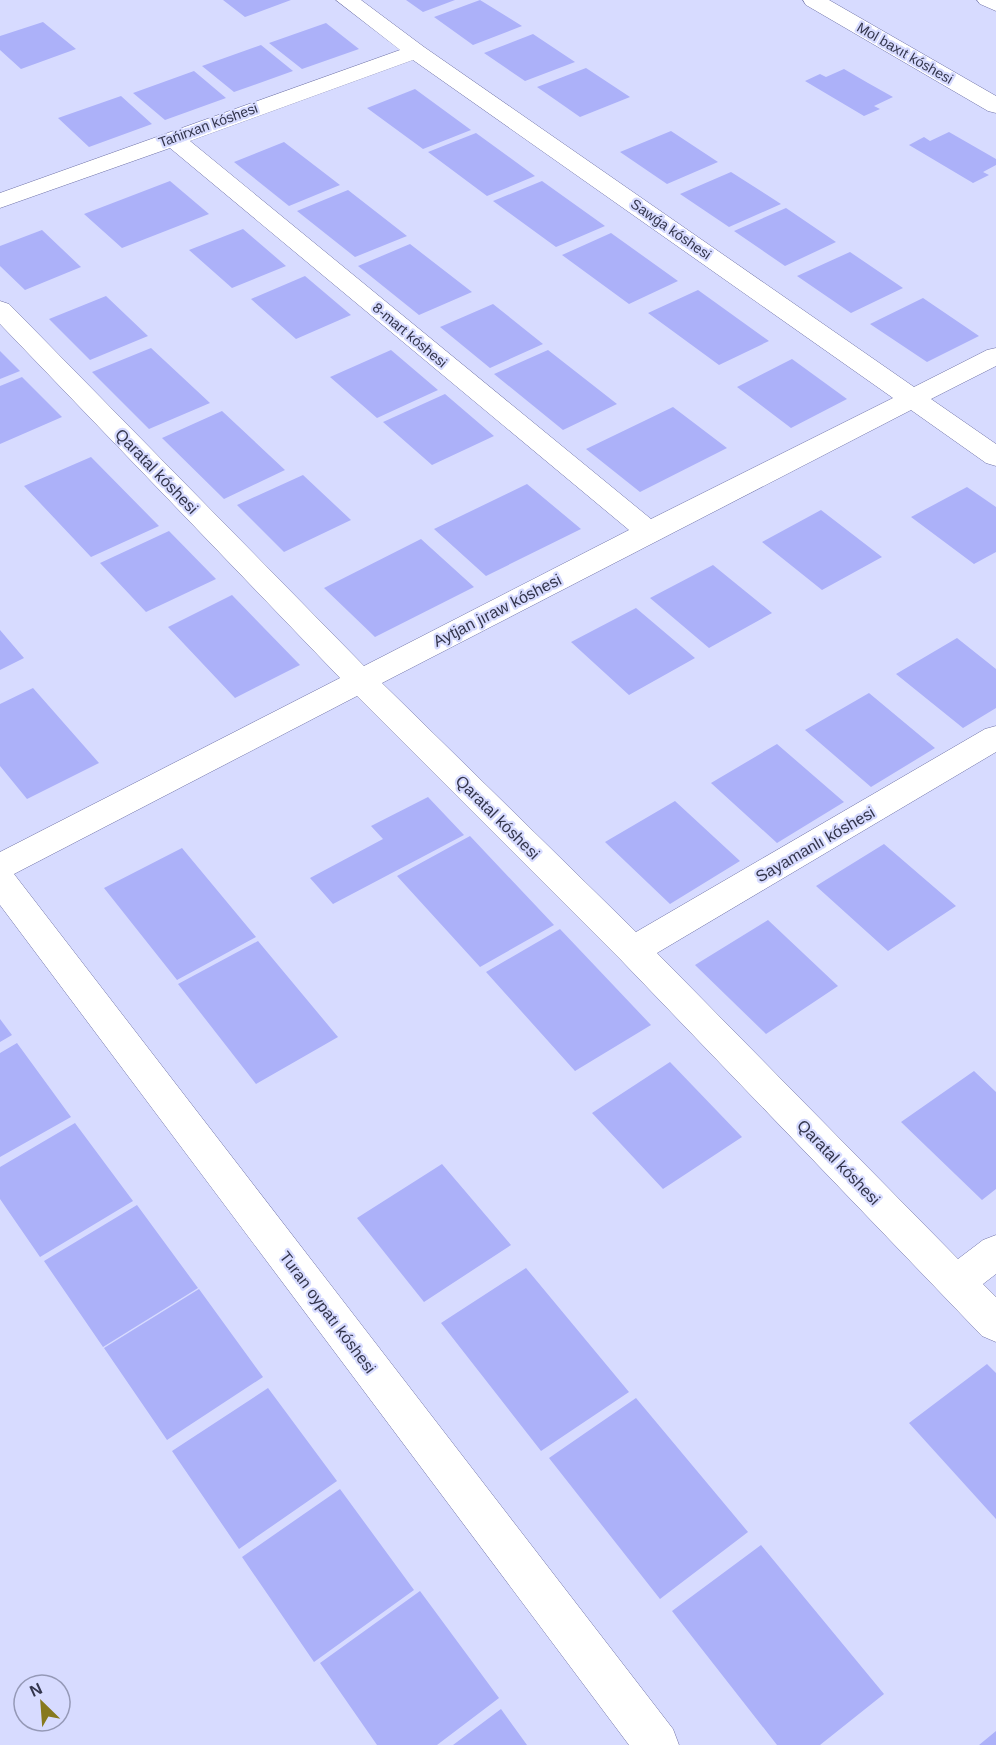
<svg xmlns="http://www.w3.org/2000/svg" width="996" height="1745" viewBox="0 0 996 1745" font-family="Arial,sans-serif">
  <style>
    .building { fill: #acb1f9 }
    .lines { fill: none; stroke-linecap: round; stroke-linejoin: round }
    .pedestrian-casing { stroke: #6e71a6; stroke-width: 1 }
    .minor-casing { stroke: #6e71a6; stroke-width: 1 }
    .pedestrian { fill: #fff; fill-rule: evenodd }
    .minor { fill: #fff; fill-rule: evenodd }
    .labels { text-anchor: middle; stroke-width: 4.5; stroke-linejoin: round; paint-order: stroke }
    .far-street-label { font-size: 14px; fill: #33354c; stroke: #d7dbff }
    .street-label { font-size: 16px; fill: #33354c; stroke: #d7dbff }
  </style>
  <rect width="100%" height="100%" fill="#d7dbff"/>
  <!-- building -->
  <path class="building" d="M223,0h68l-46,17z
    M406,0h49l-32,12z
    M480,0l42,26 -49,19 -39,-28z
    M43,22l33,27 -55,20 -21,-19v-14z
    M326,23l33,26 -57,20 -33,-26z
    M533,34l42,28 -50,19 -41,-28z
    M261,45l32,26 -59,21 -32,-26z
    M586,68l44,29 -50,20 -43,-30z
    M844,69l24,14 25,14 -19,9 6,3 -16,7 -59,-35 15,-7 6,3z
    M194,71l32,27 -61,22 -32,-27z
    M415,89l56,41 -48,19 -56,-41z
    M121,96l31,28 -63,23 -31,-29z
    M671,131l47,31 -51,22 -47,-32z
    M949,132l47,27v6l-13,7 6,3 -16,8 -64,-38 15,-8 6,4z
    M476,133l59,43 -48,20 -59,-44z
    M284,142l56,43 -51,21 -55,-44z
    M731,172l50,32 -52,23 -49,-33z
    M170,181l39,33 -87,34 -38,-34z
    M542,181l63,45 -49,21 -63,-46z
    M348,190l59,46 -52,21 -58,-46z
    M786,208l50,34 -51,24 -51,-35z
    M243,229l43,37 -54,22 -43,-38z
    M42,230l39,37 -56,23 -25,-24v-20z
    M611,233l67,48 -49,23 -67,-49z
    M410,244l62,48 -53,23 -61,-49z
    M850,252l53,36 -52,25 -54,-37z
    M305,276l46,39 -55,24 -45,-40z
    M698,290l71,51 -50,24 -71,-52z
    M106,296l42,40 -58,24 -41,-41z
    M923,298l56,38 -52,26 -57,-38z
    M493,304l50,40 -53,24 -50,-41z
    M151,348l59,55 -61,26 -57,-57z
    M391,350l47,40 -61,28 -47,-41z
    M548,350l69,54 -54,26 -69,-56z
    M0,351l20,20 -20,8z
    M792,359l55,40 -56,29 -54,-41z
    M22,377l40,40 -62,27v-58z
    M445,394l49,42 -62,29 -49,-43z
    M673,407l54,41 -87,44 -54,-43z
    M222,411l63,59 -61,29 -62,-61z
    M91,457l68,69 -68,31 -67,-71z
    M303,475l48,45 -67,32 -47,-47z
    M527,484l54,45 -95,47 -52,-47z
    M967,487l29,20v45l-22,12 -63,-47z
    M821,510l61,47 -60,33 -60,-48z
    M169,531l47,48 -70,33 -46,-49z
    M421,539l53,48 -99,50 -51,-49z
    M713,565l59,48 -63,35 -59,-50z
    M232,595l68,70 -65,33 -67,-71z
    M636,608l59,50 -66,37 -58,-53z
    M0,630l24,28 -24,12z
    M957,638l39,31v39l-33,20 -67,-54z
    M33,688l66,75 -72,36 -27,-33v-62z
    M869,693l66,55 -64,39 -66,-57z
    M777,744l67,58 -67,41 -66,-60z
    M428,797l36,38 -131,69 -23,-26 73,-39 -12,-13z
    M675,801l65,60 -70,43 -65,-62z
    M470,836l84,89 -74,42 -83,-91z
    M884,844l72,62 -68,45 -72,-65z
    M182,848l74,89 -79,43 -73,-92z
    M768,920l70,66 -72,48 -71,-69z
    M560,929l91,96 -76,46 -89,-99z
    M258,941l80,96 -82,47 -78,-100z
    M0,1019l12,16 -12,7z
    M17,1043l54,74 -71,40v-104z
    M670,1062l72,75 -79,52 -71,-76z
    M974,1071l22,21v97l-14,11 -81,-78z
    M75,1123l58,78 -93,56 -40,-58v-32z
    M442,1164l69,81 -87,57 -67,-84z
    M137,1205l61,83 -95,59 -59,-86z
    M526,1268l103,124 -88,59 -100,-128z
    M199,1289l64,88 -96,63 -63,-92z
    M987,1364l9,9v146l-87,-96z
    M268,1388l69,93 -98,68 -67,-98z
    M636,1398l112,134 -88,67 -111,-141z
    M340,1489l74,101 -100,72 -72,-105z
    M761,1545l123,149 -64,51h-43l-105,-134z
    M420,1591l79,107 -62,47h-60l-57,-82z
    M501,1709l26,36h-74z
    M996,1731v14h-17z"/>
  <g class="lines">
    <!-- pedestrian casing -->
    <g class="pedestrian-casing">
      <path id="pedestrian" d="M977,0h19v11l-16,-7z"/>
    </g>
    <!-- minor casing -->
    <g class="minor-casing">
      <path id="minor" d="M336,0h25l63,47 490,340 73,-37 9,-2v18l-65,33 65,45v22l-10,-3 -75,-53 -529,273 254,249 349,-203 11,-3v26l-339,201 301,306 25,-19 13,-5v39l-13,10 13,13v45l-14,-6 -361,-376 -264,-264 -343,178 659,855 6,16h-50l-629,-840v-53l340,-174 -340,-354v-23l9,3 355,362 265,-136 -459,-382 -170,60v-15l400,-143zM413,60l480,338 -242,121 -461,-378z
        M803,0h26l167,96v17l-8,-2 -182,-106z"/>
    </g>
    <!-- pedestrian -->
    <use href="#pedestrian" class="pedestrian"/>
    <!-- minor -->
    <use href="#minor" class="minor"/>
  </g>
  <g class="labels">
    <!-- far-street labels -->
    <g class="far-street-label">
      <text transform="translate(905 53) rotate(30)" y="5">Mol baxıt kóshesi</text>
      <text transform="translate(208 125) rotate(-20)" y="5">Tańirxan kóshesi</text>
      <text transform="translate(671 229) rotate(35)" y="5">Sawǵa kóshesi</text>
      <text transform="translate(410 335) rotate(40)" y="5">8-mart kóshesi</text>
    </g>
    <!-- street labels -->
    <g class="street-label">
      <text transform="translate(157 471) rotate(46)" y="6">Qaratal kóshesi</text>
      <text transform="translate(497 610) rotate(-27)" y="6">Aytjan jıraw kóshesi</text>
      <text transform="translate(498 817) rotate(45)" y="6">Qaratal kóshesi</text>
      <text transform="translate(815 844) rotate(-30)" y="6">Sayamanlı kóshesi</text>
      <text transform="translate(839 1162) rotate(46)" y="6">Qaratal kóshesi</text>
      <text transform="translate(328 1312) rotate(53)" y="6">Turan oypatı kóshesi</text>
    </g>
  </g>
  <!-- north arrow -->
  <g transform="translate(42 1703) rotate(335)"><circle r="28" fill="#d7dbff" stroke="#9599b7" stroke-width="1.5"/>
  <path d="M0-4.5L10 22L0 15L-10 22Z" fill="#87791e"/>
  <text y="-9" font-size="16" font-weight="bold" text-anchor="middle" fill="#33354c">N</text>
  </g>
</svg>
